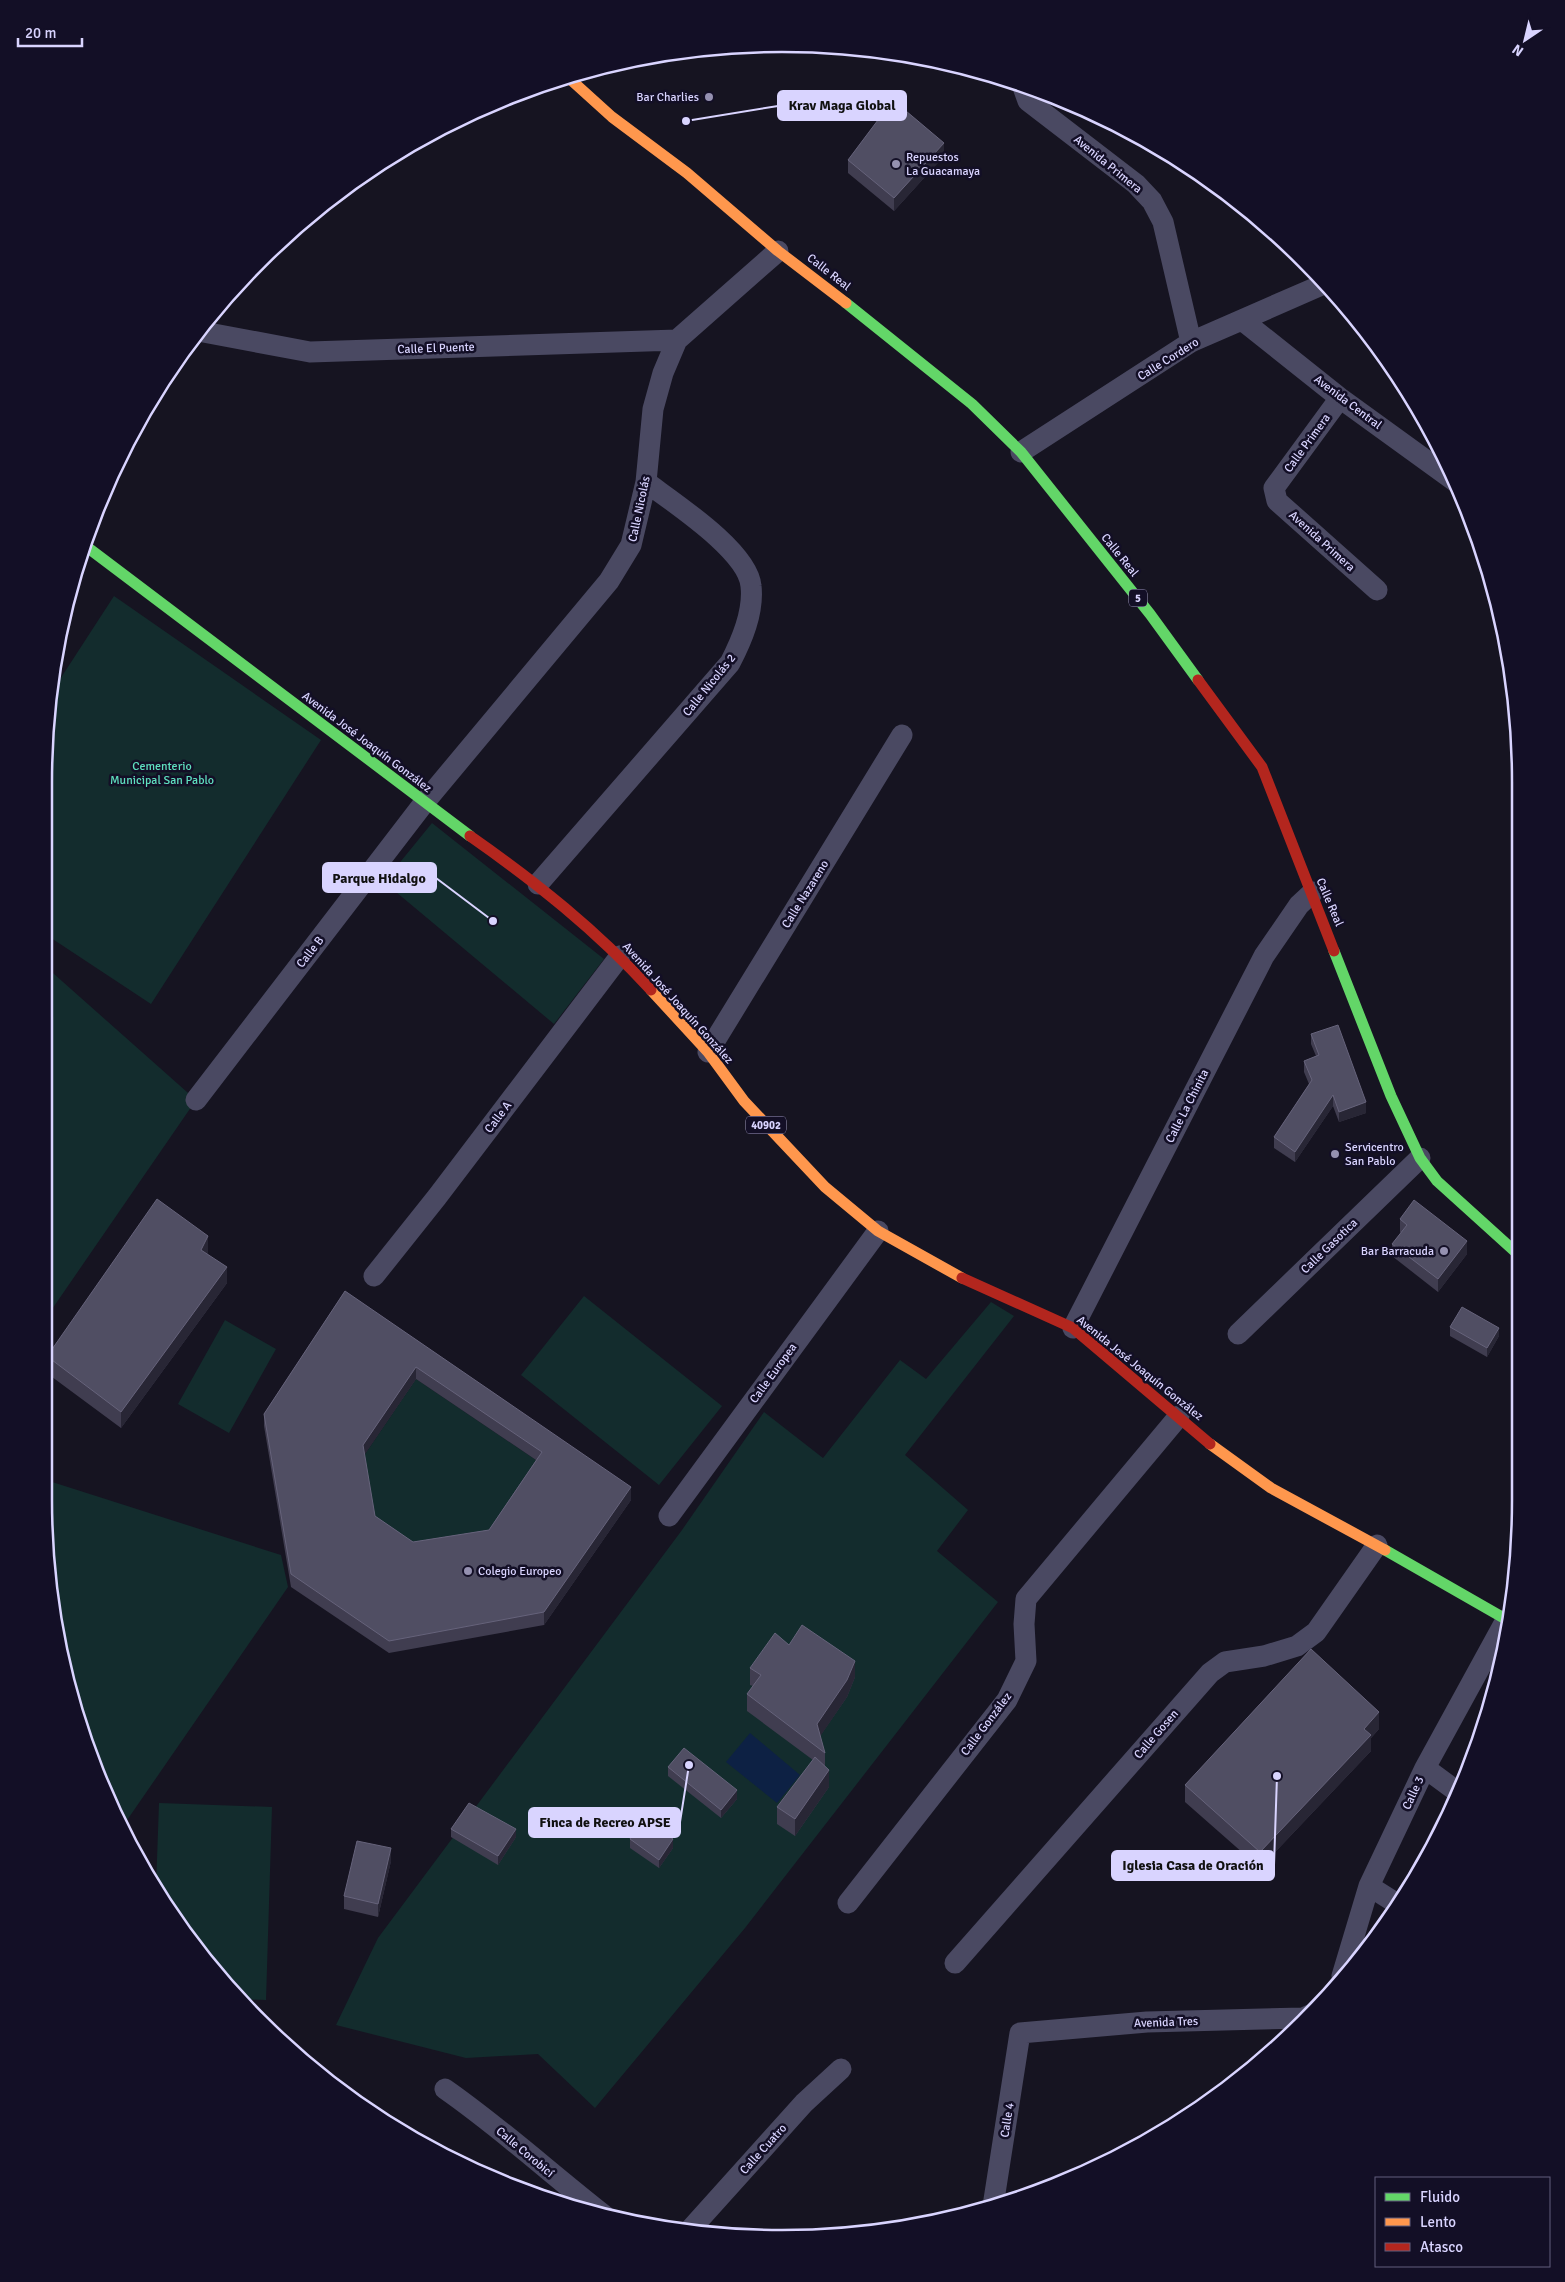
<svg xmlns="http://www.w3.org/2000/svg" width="1565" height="2282" viewBox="0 0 1565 2282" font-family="Signika,sans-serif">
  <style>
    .green { fill: #132c2d }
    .water { fill: #0d2144 }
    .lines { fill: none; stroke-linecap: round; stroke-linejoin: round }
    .street { stroke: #4a4962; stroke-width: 21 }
    .fast { stroke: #63d668; stroke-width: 11 }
    .slow { stroke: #ff974d; stroke-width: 11 }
    .jam { stroke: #b3261e; stroke-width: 11 }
    .wall { fill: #403d50; fill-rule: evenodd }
    .shaded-wall { fill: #282635 }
    .building { fill: #504e63; stroke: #66637b; fill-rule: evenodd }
    .poi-dot { fill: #9591b1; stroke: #130f26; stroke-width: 2 }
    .labels { text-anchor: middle; stroke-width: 5; stroke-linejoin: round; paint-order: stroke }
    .shield { fill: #130f26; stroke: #9e99be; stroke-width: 1 }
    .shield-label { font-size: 11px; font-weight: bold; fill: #d9d4ff }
    .poi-label { font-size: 12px; fill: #d9d4ff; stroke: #130f26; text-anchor: start }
    .street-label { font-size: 12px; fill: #d9d4ff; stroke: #130f26 }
    .park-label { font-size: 12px; fill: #5fe0c0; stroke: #130f26 }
    .rim { fill: none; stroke: #d9d4ff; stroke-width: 2.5 }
    .leader { fill: none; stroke: #d9d4ff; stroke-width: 2 }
    .callout-dot { fill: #d9d4ff; stroke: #130f26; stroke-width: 2 }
    .callout { fill: #d9d4ff; stroke: #d9d4ff; stroke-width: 2 }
    .callout-label { font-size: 14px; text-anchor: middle; font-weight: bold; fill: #111 }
  </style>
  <rect width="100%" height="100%" fill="#161421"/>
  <!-- green -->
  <path class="green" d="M114,596l207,144 -170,264 -106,-70 -1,-152 9,-92z
    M432,823l172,136 -50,65 -170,-142z
    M45,966l151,134 -148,215z
    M584,1296l138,110 -63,79 -138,-110z
    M991,1302l23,14 -109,139 63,55 -31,41 61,51 -253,326 -150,180 -57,-54 -72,4 -130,-33 42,-87 304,-408 82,-118 59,46 77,-98 26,19z
    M225,1320l51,29 -47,84 -51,-29z
    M416,1379l126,85 -53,79 -76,12 -38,-26 -12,-72z
    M49,1481l232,74 7,32 -165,239 -23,-44 -31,-91 -19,-95z
    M159,1803l113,4 -6,193 -27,-1 -12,-12 -59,-77 -12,-22z"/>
  <!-- water -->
  <path class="water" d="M750,1733l50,42 -23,28 -51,-41z"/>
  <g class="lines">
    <!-- street -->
    <path class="street" d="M1023,87l5,14 108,83 16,17 11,21 28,120
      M1242,320l98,78 116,84
      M198,331l112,21 367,-12
      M1340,398l-66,90 3,13 100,89
      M1021,452l170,-110 133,-58
      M538,884l192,-221c12,-23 24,-51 21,-77 -3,-35 -77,-83 -105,-104
      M708,1052l194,-317
      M196,1100l228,-297 185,-222 22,-36 15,-63 7,-73 10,-36 14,-33 101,-89
      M374,1276l63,-79 183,-241
      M1073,1328l191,-372 35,-51 14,-13
      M1238,1334l182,-176
      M669,1516l209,-285
      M1425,1768l34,25
      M1369,1886l30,19
      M848,1903l159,-203 19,-39 -2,-37 2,-25 153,-183
      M955,1963l255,-290 15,-11 39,-6 33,-10 19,-14 61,-87
      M1342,1976l27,-90 56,-118 81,-148
      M445,2089c56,39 106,85 160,127
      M993,2206l27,-173 127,-11 156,-4 9,-4
      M688,2232l116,-129 37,-34"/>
    <!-- fast -->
    <path class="fast" d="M846,303l126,101 49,48 129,162 48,66
      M83,544l387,292
      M1334,951l57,145 29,62 17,23 84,76
      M1385,1550l124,71"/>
    <!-- slow -->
    <path class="slow" d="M570,79l42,38 75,56 91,78 68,52
      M651,990l57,62 36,49 81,86 53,44 84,47
      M1210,1444l61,44 114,62"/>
    <!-- jam -->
    <path class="jam" d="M1198,680l64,87 72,184
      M470,836c66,46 126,94 181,154
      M962,1278l111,50 137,116"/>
  </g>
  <!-- wall -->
  <path class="wall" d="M944,156l-50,55 -46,-38v-13z
    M1311,1034l55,79 -27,9 -6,-16 -38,56 -21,-14v-11l35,-53 -5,-12v-11l12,-5 -5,-12z
    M1400,1219l67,35 -29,38 -46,-36v-12l9,-11 -1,-1z
    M208,1253l-1,1 20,29 -106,145 -73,-54v-19z
    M345,1291l286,209 -87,125 -155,28 -98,-66 -27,-161v-12zM416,1379l120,81 -47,70 -76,12 -38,-26 -11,-61z
    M1450,1327l49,9 -12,21 -37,-21z
    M750,1668l105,9 -8,20 -27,39 5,17v13l4,21 -34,49 -18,-12v-17l36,-47 -66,-49v-17l6,-8 -3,-1z
    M1379,1729l-8,9v13l-111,117 -75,-66v-17z
    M668,1767l69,32 -16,19 -53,-42z
    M451,1829l65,8 -18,28 -47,-28z
    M630,1839l43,9 -14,20 -29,-20z
    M391,1861l-13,56 -34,-8v-13z"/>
  <!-- shaded-wall -->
  <path class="shaded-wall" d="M944,143v13l-50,55v-13z
    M1333,1095v11l-38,56v-10z
    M1366,1102v11l-27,9v-10z
    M208,1236v17l-7,13v-16z
    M1467,1241v13l-29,38v-13z
    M227,1267v16l-106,145v-16z
    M1499,1328v8l-12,21v-9z
    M416,1367v12l-53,78v-12z
    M631,1487v13l-87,125v-13z
    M855,1661v16l-8,20 -30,44v-17z
    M1379,1712v17l-8,9v13l-111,117v-16l104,-123z
    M829,1770v17l-34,49v-17z
    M737,1790v9l-16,19v-8z
    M516,1829v8l-18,28v-9z
    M673,1839v9l-14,20v-8z
    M391,1848v13l-13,56v-13z"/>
  <!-- building -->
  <path class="building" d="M893,100l51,43 -50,55 -46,-38z
    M1338,1025l28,77 -27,10 -6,-17 -38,57 -21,-15 38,-57 -8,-19 15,-6 -8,-21z
    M157,1199l51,37 -7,14 26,17 -106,145 -73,-55v-2z
    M1414,1200l53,41 -29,38 -46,-35 15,-19 -7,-6z
    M345,1291l286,196 -87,125 -155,29 -98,-67 -27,-160zM416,1367l126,85 -53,78 -76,12 -38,-26 -12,-71z
    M1462,1307l37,21 -12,20 -37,-21z
    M802,1625l53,36 -8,19 -30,44 8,29 -78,-59 14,-19 -11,-7 25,-35 14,12z
    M1311,1649l68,63 -15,17 7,6 -111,117 -75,-67z
    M684,1748l53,42 -16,20 -53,-43z
    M815,1757l14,13 -34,49 -18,-12z
    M469,1803l47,26 -18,27 -47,-27z
    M644,1819l29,20 -14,21 -29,-21z
    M357,1841l34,7 -13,56 -34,-8z"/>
  <!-- markers -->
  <g class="poi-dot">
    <circle cx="709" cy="97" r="5"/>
    <circle cx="896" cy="164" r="5"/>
    <circle cx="1335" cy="1154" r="5"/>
    <circle cx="1444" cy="1251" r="5"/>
    <circle cx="468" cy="1571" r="5"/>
  </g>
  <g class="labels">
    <!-- shield labels -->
    <g class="shield">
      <rect x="1129" y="589.5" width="18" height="17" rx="4"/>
      <rect x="746" y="1116.5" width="40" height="17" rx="4"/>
    </g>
    <g class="shield-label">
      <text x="1138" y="602">5</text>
      <text x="766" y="1129">40902</text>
    </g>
    <!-- poi labels -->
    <g class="poi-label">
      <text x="699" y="101" text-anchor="end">Bar Charlies</text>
      <text x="906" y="161">Repuestos<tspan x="906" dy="14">La Guacamaya</tspan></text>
      <text x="1345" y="1151">Servicentro<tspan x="1345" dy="14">San Pablo</tspan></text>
      <text x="1434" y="1255" text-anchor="end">Bar Barracuda</text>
      <text x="478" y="1575">Colegio Europeo</text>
    </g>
    <!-- street labels -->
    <g class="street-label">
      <text transform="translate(1108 164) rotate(39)" y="4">Avenida Primera</text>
      <text transform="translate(829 272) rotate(38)" y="4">Calle Real</text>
      <text transform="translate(436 348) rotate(-2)" y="4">Calle El Puente</text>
      <text transform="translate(1168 359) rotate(-32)" y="4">Calle Cordero</text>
      <text transform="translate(1348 402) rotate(37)" y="4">Avenida Central</text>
      <text transform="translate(1307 443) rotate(-54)" y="4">Calle Primera</text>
      <text transform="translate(639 509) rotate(-78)" y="4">Calle Nicolás</text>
      <text transform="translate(1322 541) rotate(42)" y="4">Avenida Primera</text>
      <text transform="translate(1120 555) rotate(51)" y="4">Calle Real</text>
      <text transform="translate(709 685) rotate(-51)" y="4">Calle Nicolás 2</text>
      <text transform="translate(367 742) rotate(37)" y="4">Avenida José Joaquín González</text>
      <text transform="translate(805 894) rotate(-58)" y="4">Calle Nazareno</text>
      <text transform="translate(1330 902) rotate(67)" y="4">Calle Real</text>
      <text transform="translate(310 952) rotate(-52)" y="4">Calle B</text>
      <text transform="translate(678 1003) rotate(48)" y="4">Avenida José Joaquín González</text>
      <text transform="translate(1187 1106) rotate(-63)" y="4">Calle La Chinita</text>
      <text transform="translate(498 1117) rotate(-53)" y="4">Calle A</text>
      <text transform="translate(1329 1246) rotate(-44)" y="4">Calle Gasotica</text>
      <text transform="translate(1140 1368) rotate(39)" y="4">Avenida José Joaquín González</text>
      <text transform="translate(773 1373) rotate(-54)" y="4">Calle Europea</text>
      <text transform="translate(986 1724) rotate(-53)" y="4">Calle González</text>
      <text transform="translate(1156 1734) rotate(-49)" y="4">Calle Gosen</text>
      <text transform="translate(1413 1793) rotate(-65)" y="4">Calle 3</text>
      <text transform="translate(1166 2022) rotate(-2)" y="4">Avenida Tres</text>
      <text transform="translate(1007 2120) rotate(-81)" y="4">Calle 4</text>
      <text transform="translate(763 2149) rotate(-48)" y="4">Calle Cuatro</text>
      <text transform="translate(525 2152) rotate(40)" y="4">Calle Corobicí</text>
    </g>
    <!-- park labels -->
    <g class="park-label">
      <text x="162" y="770">Cementerio<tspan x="162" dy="14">Municipal San Pablo</tspan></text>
    </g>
  </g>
  <!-- crop -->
  <path d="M0 0H1565V2282H0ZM782 52H782A730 730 0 0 1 1512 782V1500A730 730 0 0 1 782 2230H782A730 730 0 0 1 52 1500V782A730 730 0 0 1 782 52Z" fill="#130f26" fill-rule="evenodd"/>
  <path class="rim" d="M782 52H782A730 730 0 0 1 1512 782V1500A730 730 0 0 1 782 2230H782A730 730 0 0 1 52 1500V782A730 730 0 0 1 782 52Z"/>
  <!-- callouts -->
  <path class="leader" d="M686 121L778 106M493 921L436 878M689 1765L680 1822M1277 1776L1274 1865"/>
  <g class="callout-dot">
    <circle cx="686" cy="121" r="5"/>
    <circle cx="493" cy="921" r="5"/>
    <circle cx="689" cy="1765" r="5"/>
    <circle cx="1277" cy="1776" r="5"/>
  </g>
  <g class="callout">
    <rect x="778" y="91" width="128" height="29" rx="5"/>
    <rect x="323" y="863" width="113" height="29" rx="5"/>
    <rect x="529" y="1808" width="151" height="29" rx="5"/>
    <rect x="1112" y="1851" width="162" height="29" rx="5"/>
  </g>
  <g class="callout-label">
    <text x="842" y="110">Krav Maga Global</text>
    <text x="379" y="883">Parque Hidalgo</text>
    <text x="605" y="1827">Finca de Recreo APSE</text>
    <text x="1193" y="1870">Iglesia Casa de Oración</text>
  </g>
  <!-- legend -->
  <rect x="1375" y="2177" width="175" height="90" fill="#130f26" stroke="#625e7d"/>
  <rect x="1385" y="2193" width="25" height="8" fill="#63d668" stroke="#625e7d"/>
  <text x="1420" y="2202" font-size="15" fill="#d9d4ff">Fluido</text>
  <rect x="1385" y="2218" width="25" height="8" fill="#ff974d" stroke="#625e7d"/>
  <text x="1420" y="2227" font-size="15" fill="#d9d4ff">Lento</text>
  <rect x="1385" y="2243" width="25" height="8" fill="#b3261e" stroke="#625e7d"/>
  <text x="1420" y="2252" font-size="15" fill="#d9d4ff">Atasco</text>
  <!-- north arrow -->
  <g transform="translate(1525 40) rotate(215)" stroke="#130f26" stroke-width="4" paint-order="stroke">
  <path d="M0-4L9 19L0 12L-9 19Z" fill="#d9d4ff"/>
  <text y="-8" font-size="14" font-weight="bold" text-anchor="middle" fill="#d9d4ff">N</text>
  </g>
  <!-- scale -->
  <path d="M18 38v8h64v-8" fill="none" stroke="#d9d4ff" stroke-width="2.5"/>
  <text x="25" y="38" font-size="15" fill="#d9d4ff" stroke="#130f26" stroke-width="4" paint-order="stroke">20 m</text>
</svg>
